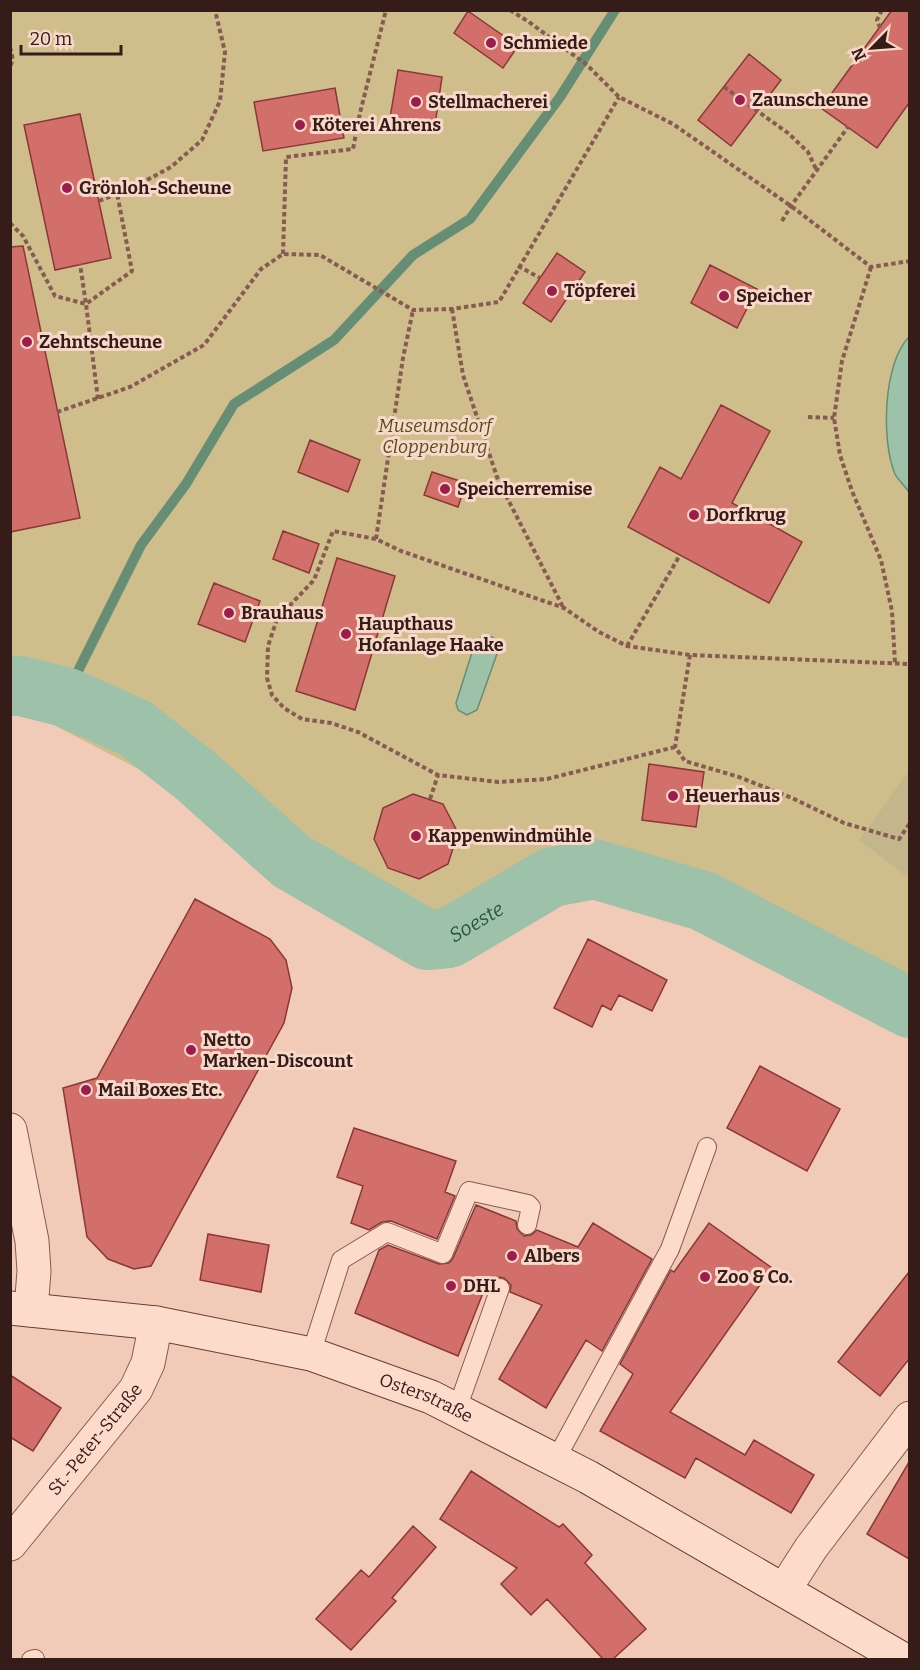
<svg xmlns="http://www.w3.org/2000/svg" width="920" height="1670" viewBox="0 0 920 1670" font-family="Bitter,serif">
  <style>
    .green { fill: #cfbe8c }
    .cemetery { fill: #c3b58c }
    .water { fill: #9dc1a9; stroke: #658e75; stroke-width: 1.5 }
    .lines { fill: none; stroke-linecap: round; stroke-linejoin: round }
    .stream { stroke: #658e75; stroke-width: 10 }
    .river { stroke: #9dc1a9; stroke-width: 60 }
    .building { fill: #d36f6a; stroke: #893836; stroke-width: 1.5 }
    .lane-casing { stroke: #885b52; stroke-width: 20 }
    .street-casing { stroke: #885b52; stroke-width: 35 }
    .secondary-casing { stroke: #693d36; stroke-width: 35 }
    .path { stroke: #885b52; stroke-width: 4; stroke-dasharray: 4.5 3; stroke-linecap: butt }
    .lane { stroke: #fcdbcb; stroke-width: 18 }
    .street { stroke: #fcdbcb; stroke-width: 33 }
    .secondary { stroke: #fcdbcb; stroke-width: 33 }
    .poi-dot { fill: #9c1d4d; stroke: #f8d8c8; stroke-width: 2 }
    .labels { text-anchor: middle; stroke-width: 6; stroke-linejoin: round; paint-order: stroke }
    .poi-label { font-size: 18px; font-weight: bold; fill: #351c19; stroke: #f8d8c8; text-anchor: start }
    .park-label { font-size: 18px; font-style: italic; fill: #534d1d; stroke: #f8d8c8 }
    .street-label { font-size: 18px; fill: #351c19; stroke: #f8d8c8 }
    .water-label { font-size: 20px; font-style: italic; fill: #265742; stroke: #f8d8c8 }
  </style>
  <rect width="100%" height="100%" fill="#f1cbb8"/>
  <!-- green -->
  <path class="green" d="M10,11h899v962l-35,-6 -143,-74 -173,-51 -130,77 -417,-216z"/>
  <!-- cemetery -->
  <path class="cemetery" d="M909,771v107l-50,-38z"/>
  <!-- water -->
  <path class="water" d="M909,337v155c-4,-6 -11,-12 -14,-18 -14,-33 -12,-111 14,-137z
    M485,635c9,1 14,6 13,16l-21,59 -10,5 -9,-5 -2,-7 19,-60 2,-3z"/>
  <g class="lines">
    <!-- stream -->
    <path class="stream" d="M65,697l76,-152 45,-61 48,-80 100,-64 79,-85 57,-36 90,-122 55,-87"/>
    <!-- river -->
    <path class="river" id="s1" d="M10,686h11l44,11 70,31 61,48 95,85 136,79 22,-2 103,-61 42,-8 109,32 207,107"/>
  </g>
  <!-- building -->
  <path class="building" d="M892,10h17v93l-32,45 -56,-40z
    M468,11l50,35 -15,22 -49,-35z
    M749,54l32,26 -50,66 -33,-26z
    M398,70l44,7 -8,55 -45,-8z
    M335,88l9,50 -81,13 -9,-49z
    M80,114l31,144 -56,12 -31,-145z
    M23,246l57,272 -70,14v-285z
    M557,253l28,19 -34,50 -28,-19z
    M710,265l47,24 -20,39 -46,-25z
    M721,405l49,26 -38,72 70,39 -33,61 -141,-76 32,-60 21,12z
    M310,440l50,20 -12,32 -50,-20z
    M432,472l34,11 -8,24 -34,-12z
    M283,531l36,13 -10,29 -36,-14z
    M337,558l58,18 -40,134 -59,-19z
    M214,583l46,18 -15,41 -47,-18z
    M649,764l55,8 -8,55 -54,-7z
    M413,794l30,10 15,29 -10,31 -29,15 -31,-11 -14,-29 9,-31z
    M195,899l75,40 16,21 6,28 -8,35 -133,243 -17,3 -26,-10 -21,-22 -24,-149 34,-10z
    M588,939l79,41 -15,31 -33,-16 -8,15 -9,-5 -10,22 -38,-19z
    M760,1066l80,43 -33,62 -80,-43z
    M354,1128l102,33 -11,31 10,4 -18,43 -46,-18 -9,1 -13,8 -18,-7 12,-37 -26,-9z
    M476,1205l40,16 1,8 7,7 7,-1 6,-5 41,17 15,-24 59,36 -50,92 -16,-11 -40,68 -47,-29 43,-74 -32,-13 1,-7 -7,-7 -7,-1 -7,7 -3,-1 -29,73 -103,-43 24,-63 9,-5 51,19 10,-1 4,-5z
    M709,1223l63,45 -102,144 75,43 9,-15 60,35 -23,38 -95,-55 -11,20 -85,-47 33,-57 -13,-10 51,-94 3,2z
    M208,1234l61,11 -8,47 -61,-12z
    M909,1272v87l-29,37 -42,-34z
    M10,1375l51,33 -28,43 -23,-14z
    M909,1462v97l-42,-25z
    M471,1471l88,56 4,-3 29,31 -7,8 61,66 -33,30h-10l-56,-60 -16,16 -30,-31 16,-16 -77,-49z
    M413,1526l23,21 -44,51 4,3 -45,49 -35,-31 45,-49 8,7z"/>
  <g class="lines">
    <!-- lane casing -->
    <g class="lane-casing">
      <path id="lane" d="M311,1354l30,-94 46,-28 56,22 26,-63 59,13 3,3 -4,18
        M457,1409l43,-121
        M556,1459l114,-210 37,-102
        M31,1660l4,-1"/>
    </g>
    <!-- street casing -->
    <g class="street-casing">
      <g id="street">
        <path d="M10,1130l22,111 2,30 -3,39"/>
        <path id="s2" d="M10,1544l126,-155 12,-26 8,-40"/>
        <path d="M784,1590l27,-42 99,-130"/>
      </g>
    </g>
    <!-- secondary casing -->
    <g class="secondary-casing">
      <g id="secondary">
        <path id="s3" d="M10,1308l146,15 155,31 120,43 157,80 316,183"/>
      </g>
    </g>
    <!-- path -->
    <path class="path" d="M510,10l19,12 58,43 32,32 54,27 118,82 80,61 39,-6
      M880,28l-3,-8 5,-10
      M10,47l3,13 -3,6
      M724,87l64,46 20,19 9,19
      M99,201l35,-14 37,-20 31,-27 18,-39 5,-49 -10,-42
      M782,221l9,-15 57,-79
      M10,223l13,13 32,60 31,8 -6,-40
      M283,254l3,-97 67,-8 7,-36 26,-103
      M518,266l22,12
      M871,267l-29,94 -8,57 6,37 12,36 29,69 11,51 3,52
      M452,309l11,66 35,105 65,127
      M98,399l-12,-95 46,-33 -15,-78
      M57,412l73,-25 74,-42 57,-76 22,-15 37,1 93,55 39,-1 47,-7 120,-205
      M808,417l26,1
      M376,539l27,-181 10,-48
      M627,646l53,-91
      M690,655l-15,92 10,14 54,16 53,21 52,25 55,16 11,-16
      M675,747l-128,32 -49,3 -60,-7 -80,-43 -27,-9 -29,-4 -18,-11 -12,-13 -5,-17 1,-32 9,-27 37,-39 19,-49 43,8 25,12 163,57 35,24 28,14 63,9 220,9
      M430,799l8,-24"/>
    <!-- lane -->
    <use href="#lane" class="lane"/>
    <!-- street -->
    <use href="#street" class="street"/>
    <!-- secondary -->
    <use href="#secondary" class="secondary"/>
  </g>
  <!-- markers -->
  <g class="poi-dot">
    <circle cx="491" cy="43" r="6"/>
    <circle cx="740" cy="100" r="6"/>
    <circle cx="416" cy="102" r="6"/>
    <circle cx="300" cy="125" r="6"/>
    <circle cx="67" cy="188" r="6"/>
    <circle cx="552" cy="291" r="6"/>
    <circle cx="724" cy="296" r="6"/>
    <circle cx="27" cy="342" r="6"/>
    <circle cx="445" cy="489" r="6"/>
    <circle cx="694" cy="515" r="6"/>
    <circle cx="229" cy="613" r="6"/>
    <circle cx="346" cy="634" r="6"/>
    <circle cx="673" cy="796" r="6"/>
    <circle cx="416" cy="836" r="6"/>
    <circle cx="191" cy="1050" r="6"/>
    <circle cx="86" cy="1090" r="6"/>
    <circle cx="512" cy="1256" r="6"/>
    <circle cx="705" cy="1277" r="6"/>
    <circle cx="451" cy="1286" r="6"/>
  </g>
  <g class="labels">
    <!-- poi labels -->
    <g class="poi-label">
      <text x="503" y="49">Schmiede</text>
      <text x="752" y="106">Zaunscheune</text>
      <text x="428" y="108">Stellmacherei</text>
      <text x="312" y="131">Köterei Ahrens</text>
      <text x="79" y="194">Grönloh-Scheune</text>
      <text x="564" y="297">Töpferei</text>
      <text x="736" y="302">Speicher</text>
      <text x="39" y="348">Zehntscheune</text>
      <text x="457" y="495">Speicherremise</text>
      <text x="706" y="521">Dorfkrug</text>
      <text x="241" y="619">Brauhaus</text>
      <text x="358" y="630">Haupthaus<tspan x="358" dy="21">Hofanlage Haake</tspan></text>
      <text x="685" y="802">Heuerhaus</text>
      <text x="428" y="842">Kappenwindmühle</text>
      <text x="203" y="1046">Netto<tspan x="203" dy="21">Marken-Discount</tspan></text>
      <text x="98" y="1096">Mail Boxes Etc.</text>
      <text x="524" y="1262">Albers</text>
      <text x="717" y="1283">Zoo &amp; Co.</text>
      <text x="463" y="1292">DHL</text>
    </g>
    <!-- park labels -->
    <g class="park-label">
      <text x="435" y="432">Museumsdorf<tspan x="435" dy="21">Cloppenburg</tspan></text>
    </g>
    <!-- street labels -->
    <g class="street-label">
      <text dy="6" stroke="none"><textPath href="#s3" startOffset="428">Osterstraße</textPath></text>
      <text dy="6" stroke="none"><textPath href="#s2" startOffset="135">St.-Peter-Straße</textPath></text>
    </g>
    <!-- water labels -->
    <g class="water-label">
      <text dy="7" stroke="none"><textPath href="#s1" startOffset="549">Soeste</textPath></text>
    </g>
  </g>
  <!-- border -->
  <rect width="920" height="1670" fill="none" stroke="#351c19" stroke-width="24"/>
  <!-- north arrow -->
  <g transform="translate(872 48) rotate(245)" stroke="#f8d8c8" stroke-width="4.5" paint-order="stroke">
  <path d="M0-4.5L10 22L0 15L-10 22Z" fill="#351c19"/>
  <text y="-9" font-size="16" font-weight="bold" text-anchor="middle" fill="#351c19">N</text>
  </g>
  <!-- scale -->
  <path d="M21 45v9h100v-9" fill="none" stroke="#351c19" stroke-width="3"/>
  <text x="30" y="45" font-size="18" fill="#351c19" stroke="#f8d8c8" stroke-width="4.5" paint-order="stroke">20 m</text>
</svg>
